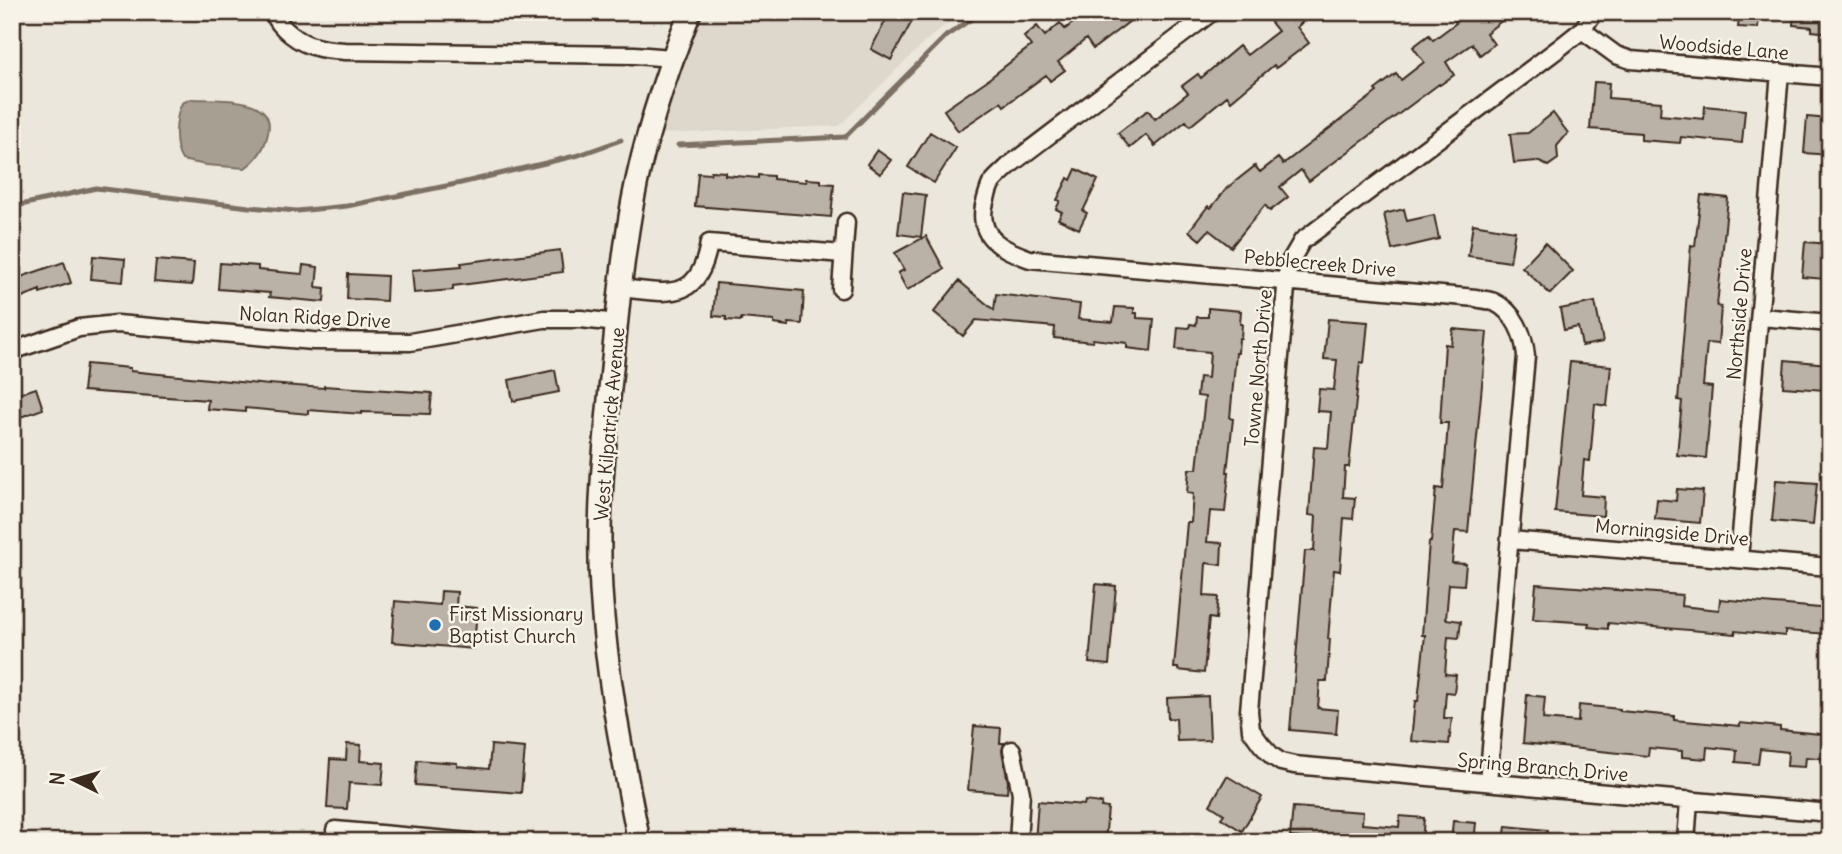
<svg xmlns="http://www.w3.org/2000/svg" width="1842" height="854" viewBox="0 0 1842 854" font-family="Delius,sans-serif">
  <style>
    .built { fill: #ddd7cc }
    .water { fill: #a89f93; stroke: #7c7064; stroke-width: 2 }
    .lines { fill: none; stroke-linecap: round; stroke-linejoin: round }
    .stream { stroke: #7c7064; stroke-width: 5 }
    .building { fill: #bab2a7; stroke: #3b2a1e; stroke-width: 2 }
    .minor-casing { stroke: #3b2a1e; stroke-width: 21 }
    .major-casing { stroke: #3b2a1e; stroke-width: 26 }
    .minor { stroke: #f7f3e8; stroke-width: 16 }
    .major { stroke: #f7f3e8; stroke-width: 21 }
    .poi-dot { fill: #1f6fb2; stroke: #f7f3e8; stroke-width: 2.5 }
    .labels { text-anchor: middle; stroke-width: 5; stroke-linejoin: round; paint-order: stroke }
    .street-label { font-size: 19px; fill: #3b2a1e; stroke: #f7f3e8 }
    .poi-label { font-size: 19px; fill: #3b2a1e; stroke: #f7f3e8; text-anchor: start }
  </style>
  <rect width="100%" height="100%" fill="#ece7dc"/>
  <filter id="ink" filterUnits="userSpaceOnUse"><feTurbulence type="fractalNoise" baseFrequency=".0143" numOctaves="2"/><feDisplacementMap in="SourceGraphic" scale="14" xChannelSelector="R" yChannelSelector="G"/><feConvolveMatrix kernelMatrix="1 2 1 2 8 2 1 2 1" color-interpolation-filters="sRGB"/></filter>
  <g filter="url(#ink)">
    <!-- built -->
    <path class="built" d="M703,12h259l-34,27 -89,87 -179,8 23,-74z"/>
    <!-- water -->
    <path class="water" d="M191,99c24,1 86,-5 77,34 -3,15 -10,26 -23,35l-39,-3 -24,-5c-9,-14 -7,-42 0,-57z"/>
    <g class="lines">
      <!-- stream -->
      <path class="stream" d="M678,145l167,-8 101,-101 36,-24
        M12,207l84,-19 153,19 48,4 50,-5 114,-23 118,-28 42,-15"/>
    </g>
    <!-- building -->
    <path class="building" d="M890,12h27l-26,48 -20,-11z
      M1087,12h55l-49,37 -7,-10 -28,23 7,8 -15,11 -4,-6 -42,31 -3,-4 -43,29 -14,-21 42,-29 45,-35 -7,-9 13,-11 8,10 15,-13 5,6z
      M1279,12h35l-17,15 12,16 -33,25 -2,-3 -43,36 -4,-5 -37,30 -4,-5 -31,25 -9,-11 -16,13 -12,-15 30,-23 7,9 33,-26 -6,-7 16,-12 3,4 38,-32 8,9 31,-24 -9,-11z
      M1466,12h47l-27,21 8,11 -14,11 -8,-11 -26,18 8,13 -14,10 -1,-1 -130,97 -8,-11 -21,17 8,10 -18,14 -5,-6 -34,42 -22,-17 -9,10 -11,-9 19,-25 3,2 16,-20 28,-22 5,6 18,-14 5,6 94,-72 -2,-2 21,-16 5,6 23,-18 -11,-15 16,-12 4,5 23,-17 -1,-2z
      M1740,12h19l-1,16 -20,-1z
      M1794,12h36v21l-18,-2v-4l-19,-2z
      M1594,82l15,1 -1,15 53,4 -1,13 44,4 1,-13 40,4 -3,33 -61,-6 -1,6 -39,-3v-7l-51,-4z
      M1553,113l15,20 -11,13 1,13 -10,7 -11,-5 -23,2 -4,-29 18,-1z
      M1807,117l23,2v36l-26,-2z
      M930,132l26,16 -22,35 -26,-16z
      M877,150l14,10 -11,14 -13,-10z
      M1076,169l22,11 -15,31 4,2 -8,16 -21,-10 4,-7 -6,-3 4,-8 -3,-1 11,-22 3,2z
      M711,171l14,1v3l33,3v-3l15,1v3l33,3v-3l15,1v3l13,1 -3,33 -136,-11 3,-33 12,1z
      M903,192l23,3 -5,42 -23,-3z
      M1701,195l27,3 -11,108 4,1 -3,37 -11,-1 -4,43 9,1 -6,71 -29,-3 5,-54 -4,-1 13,-155 4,1z
      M1404,209l3,12 27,-6 5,24 -47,11 -8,-36z
      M1473,224l42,7 -5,31 -42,-6z
      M926,236l18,33 -37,21 -9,-17 6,-3 -9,-17z
      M1805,242l25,2v27h-4l-1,8 -23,-2z
      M1545,243l28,28 -23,23 -28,-27z
      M560,250l3,22 -110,14v4l-39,3 -2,-23 50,-4 -1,-3z
      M93,256l32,3 -2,23 -32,-3z
      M156,260l38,3 -2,22 -38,-3z
      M64,262l7,21 -31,10v-3l-28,11v-21z
      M220,263l38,3v4l44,4 1,-9 15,2 -2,20 9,1 -1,14 -55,-5 1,-4 -52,-4z
      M348,274l39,2 -1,25 -39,-2z
      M959,281l35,29 2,-16 84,10 -2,15 35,3 2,-15 19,1v5h3v5l17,1 -3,32 -24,-3v-5l-34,-4v3l-39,-4 1,-11 -79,-7 -13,16 -29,-24z
      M716,283l88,8 -2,33 -13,-1v3l-15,-2v-3l-33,-3v3l-15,-1v-3l-13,-1z
      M1595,302l8,40 -21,4 -4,-19 -14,3 -4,-21z
      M1208,308l33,3 -1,13h2l-1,14h-2l-1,15h-2l-6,65 3,1 -6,53h2l-4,40 -15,-1 -3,31 15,1 -1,22 -15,-2 -2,33 14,1 -2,22 -7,-1 -5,55 -26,-3v-2h-4l13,-146h4l2,-28 -6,-1 2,-24h8l8,-72 -8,-1 2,-19 9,1 2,-26 -34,-3 2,-22 11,1 1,-4 6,1 1,-8h11z
      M1328,319l40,3 -4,41 -4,-1 -11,105h-4l-2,30 12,1 -2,21 -9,-1 -4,53 -6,-1 -6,69h2l-3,42h-7l-2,27 20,2 -2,24 -46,-4 15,-179h9l2,-35 -7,-1 5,-68 14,1 3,-36 -14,-1 2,-22 15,1 3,-30 -13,-1z
      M1453,329l34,3 -19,200 -13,-1 -3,32 14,1 -2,21 -15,-1 -3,35 15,2 -2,17 -11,-1 -3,37 11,1 -2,18 -8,-1 -2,26h8l-3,26 -38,-3 4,-40h3l7,-66h-3l7,-93h2l5,-54 7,1 5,-66h-8l5,-79 6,1z
      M1785,360l43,4 -3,26 -42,-3z
      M1570,362l41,4 -4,40 -12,-2 -5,57 -6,-1 -3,35 23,2 -1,19 -48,-4z
      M86,364l44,4v3l139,14v-1l55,4v-2l108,7 -2,21 -68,-2v2l-54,-4v4l-63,-6v4l-38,-3 1,-9 -125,-9z
      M555,370l4,22 -46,9 -4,-21z
      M36,388l7,21 -31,11v-24z
      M1776,480l41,3 -4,42 -41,-4z
      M1677,489l26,2 -3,32 -45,-4 2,-20 19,2z
      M1096,584l20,2 -7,79 -20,-2z
      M1536,584l146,11 -1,11 38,4 1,-11 110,10v25l-45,-3v5l-50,-5v3l-127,-11v6l-20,-2 1,-4 -56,-4z
      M441,591l16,1 -1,14 21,2 -3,41 -82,-7 3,-41 45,4z
      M1527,695l18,2 -2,22 35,3 1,-17 41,4v2l54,5v4l66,6v-3l40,4v3l50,5v24l-24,-2 -1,10 -18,-1 1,-14 -28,-3 -2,15 -22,-2 1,-12 -30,-3 -1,12 -24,-2v-6l-33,-3 -1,8 -125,-13z
      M1208,696l2,44 -33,1 -1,-23 -8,1 -1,-21z
      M974,726l27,2 -1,15h4l-2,8 6,31 -1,11 -39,-3z
      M347,744l14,1 -1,16 24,2 -2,22 -33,-2 -2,26 -20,-1 3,-49 16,1z
      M491,745l34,3 -4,45 -106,-8 2,-25 40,3v3l32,3z
      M1227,776l35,21 -20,34 -21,-13 3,-4 -14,-9z
      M1038,801l46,4 1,-4 17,2 -1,4 7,1 -3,34h-18v-4l-33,-2v6h-19z
      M1293,807l70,5 -1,12 37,3 1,-11 24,2 -2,24h-78l-54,-5z
      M1453,821l23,2 -2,19h-23z
      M1506,826l41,4 -1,12h-42z"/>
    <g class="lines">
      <!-- minor casing -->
      <g class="minor-casing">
        <path id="minor" d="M273,12c7,17 26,31 43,35 9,3 19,3 28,4l291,4 37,3
          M1212,12l-201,152c-6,6 -15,13 -20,20 -3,6 -5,15 -7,22 -6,33 20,44 46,53l446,39c6,2 13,2 18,4 21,10 30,33 32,54l-38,426
          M1594,12l-12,18 -24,19 -256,192 -14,24 -39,446 2,19 10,14 11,12 9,6 13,3 536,48
          M1582,30l34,25 15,5 199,17
          M621,288c47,5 78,15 88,-45l134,11
          M841,289l5,-67
          M1761,317l69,6
          M12,351l67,-23 38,-4 196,17 97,1 134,-23h37l36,4
          M1510,540l320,27
          M1739,559l41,-487
          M1012,750l9,43 -3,49
          M335,830l136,12
          M1686,842l3,-42"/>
      </g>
      <!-- major casing -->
      <g class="major-casing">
        <path id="major" d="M639,842c-16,-84 -33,-167 -38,-252 -4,-70 3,-141 10,-211 6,-60 11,-120 22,-179 12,-65 33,-127 57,-188"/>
      </g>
      <!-- minor -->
      <use href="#minor" class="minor"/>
      <!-- major -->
      <use href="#major" class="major"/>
    </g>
  </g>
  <!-- markers -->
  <circle class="poi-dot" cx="435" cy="625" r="7"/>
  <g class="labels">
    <!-- street labels -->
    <g class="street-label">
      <text transform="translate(1724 47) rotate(5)" y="7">Woodside Lane</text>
      <text transform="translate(1320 263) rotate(5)" y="7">Pebblecreek Drive</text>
      <text transform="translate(1739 314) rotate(-85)" y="7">Northside Drive</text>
      <text transform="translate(315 317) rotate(3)" y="7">Nolan Ridge Drive</text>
      <text transform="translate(1258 368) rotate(-85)" y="7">Towne North Drive</text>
      <text transform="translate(609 424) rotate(-85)" y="7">West Kilpatrick Avenue</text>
      <text transform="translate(1672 532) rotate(5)" y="7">Morningside Drive</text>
      <text transform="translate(1543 767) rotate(5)" y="7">Spring Branch Drive</text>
    </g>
    <!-- poi labels -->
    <g class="poi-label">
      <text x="449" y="621">First Missionary<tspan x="449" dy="22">Baptist Church</tspan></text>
    </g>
  </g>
  <!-- margin -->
  <rect width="1842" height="854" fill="none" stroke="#f7f3e8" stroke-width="42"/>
  <rect x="21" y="21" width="1800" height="812" fill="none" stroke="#3b2a1e" stroke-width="2.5" filter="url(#ink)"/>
  <!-- north arrow -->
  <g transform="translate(74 780) rotate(275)" stroke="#f7f3e8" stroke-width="5" paint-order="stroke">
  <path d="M0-5L12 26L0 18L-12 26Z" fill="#3b2a1e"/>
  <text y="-10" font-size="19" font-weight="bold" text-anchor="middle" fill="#3b2a1e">N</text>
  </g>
</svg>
